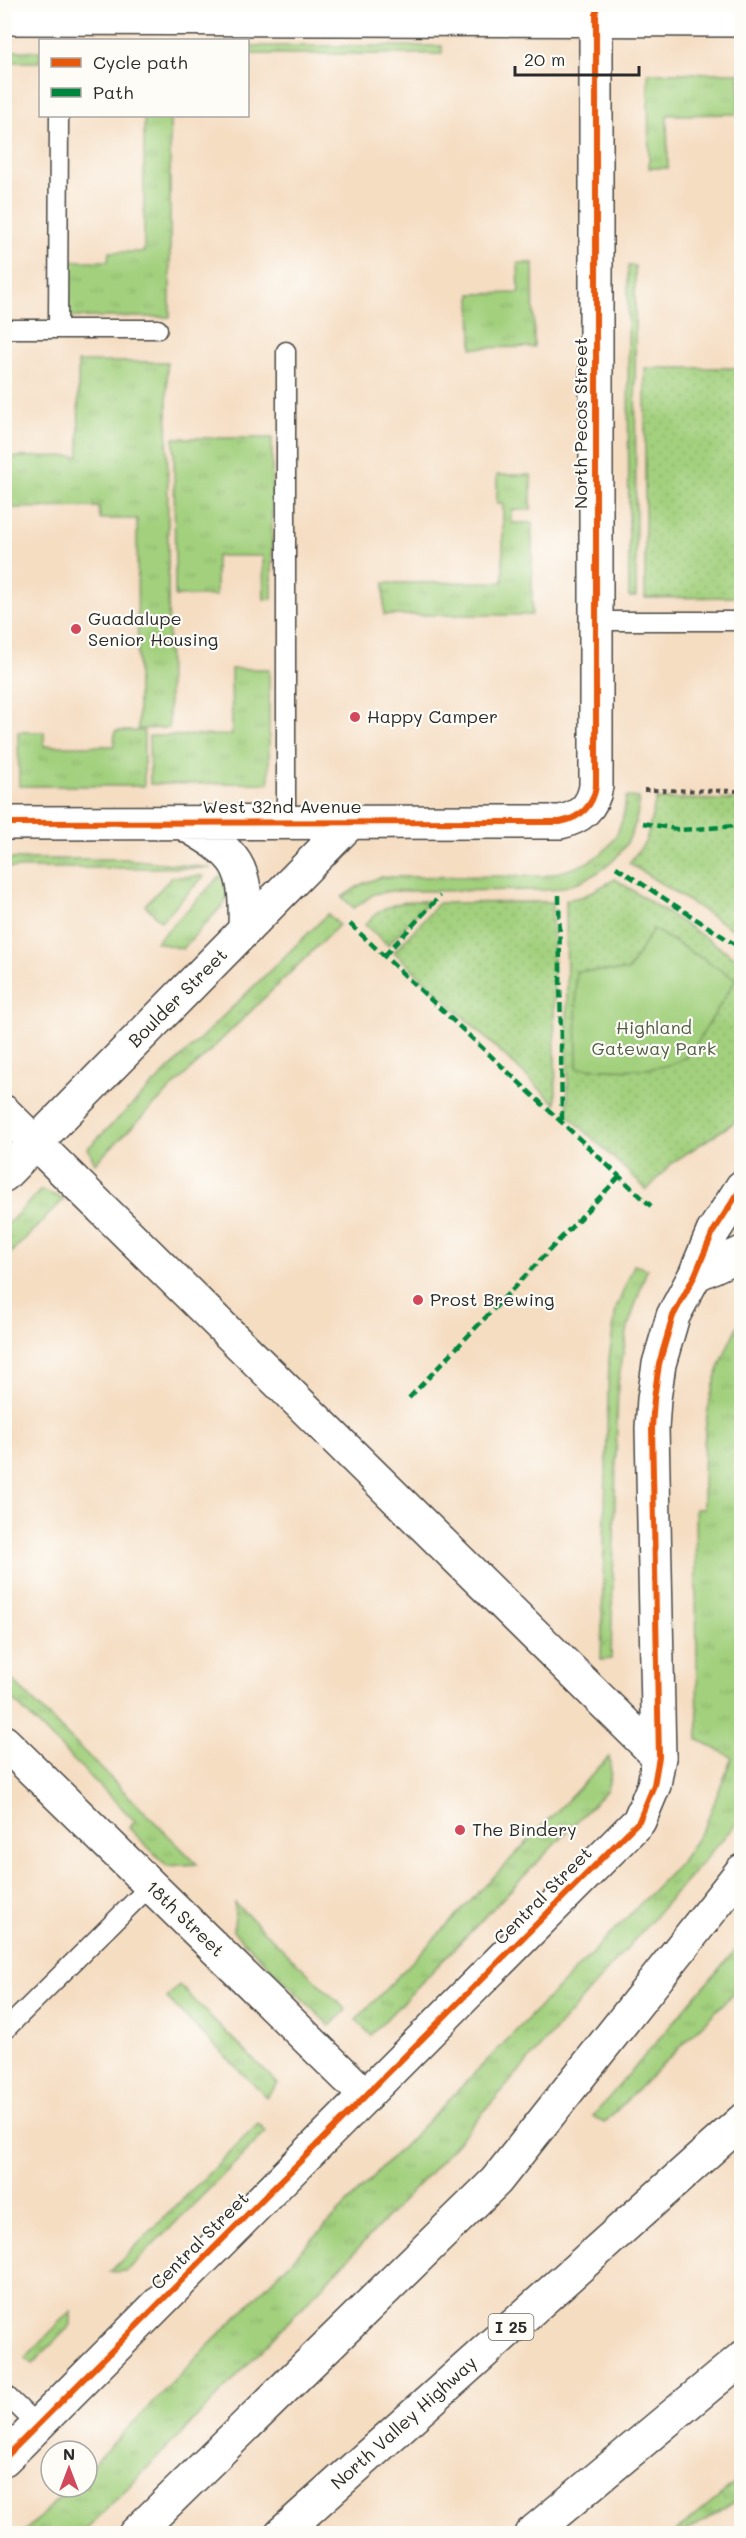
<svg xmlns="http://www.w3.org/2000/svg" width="746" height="2538" viewBox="0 0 746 2538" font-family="Mali,sans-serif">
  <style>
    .grass { fill: url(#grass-tufts); stroke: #667e54; stroke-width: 1.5 }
    .park { fill: url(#park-dots); stroke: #667e54; stroke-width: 1.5 }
    .pitch { fill: #a2d07d; stroke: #667e54; stroke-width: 1.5 }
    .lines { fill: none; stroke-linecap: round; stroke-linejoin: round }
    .lane-casing { stroke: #494642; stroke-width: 21 }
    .street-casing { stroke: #494642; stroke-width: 36 }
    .secondary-casing { stroke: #494642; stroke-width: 36 }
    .highway-casing { stroke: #494642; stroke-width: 36 }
    .path { stroke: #494642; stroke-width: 4; stroke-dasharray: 4.5 4.5; stroke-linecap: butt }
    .lane { stroke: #fff; stroke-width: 18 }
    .street { stroke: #fff; stroke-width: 33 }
    .secondary { stroke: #fff; stroke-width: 33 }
    .highway { stroke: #fff; stroke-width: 33 }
    .quiet { stroke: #00873e; stroke-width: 4.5; stroke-dasharray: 9 4.5; stroke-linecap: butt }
    .cycleway-casing { stroke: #fdfcf7; stroke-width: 10 }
    .cycleway { stroke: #e8590c; stroke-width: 6 }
    .poi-dot { fill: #d1495b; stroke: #fdfcf7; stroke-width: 2 }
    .labels { text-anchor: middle; stroke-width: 4.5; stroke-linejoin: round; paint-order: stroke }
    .shield { fill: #fdfcf7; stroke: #6a6a68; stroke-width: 1.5 }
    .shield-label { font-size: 16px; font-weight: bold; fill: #2b2b2b }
    .street-label { font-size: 18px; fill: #2b2b2b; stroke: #fdfcf7 }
    .poi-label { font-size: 18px; fill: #2b2b2b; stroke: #fdfcf7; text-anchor: start }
    .park-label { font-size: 18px; fill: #4f5d44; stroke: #fdfcf7 }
  </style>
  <defs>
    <pattern id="grass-tufts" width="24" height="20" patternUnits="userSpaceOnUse" patternTransform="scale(1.5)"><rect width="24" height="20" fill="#a2d07d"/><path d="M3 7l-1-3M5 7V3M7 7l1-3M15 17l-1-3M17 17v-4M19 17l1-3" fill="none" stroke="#8cb36c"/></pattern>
    <pattern id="park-dots" width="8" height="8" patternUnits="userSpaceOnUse" patternTransform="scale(1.5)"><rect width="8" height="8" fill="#a2d07d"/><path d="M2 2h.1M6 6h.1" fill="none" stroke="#8cb36c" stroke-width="1.8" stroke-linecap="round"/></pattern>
  </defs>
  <rect width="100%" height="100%" fill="#fdfcf7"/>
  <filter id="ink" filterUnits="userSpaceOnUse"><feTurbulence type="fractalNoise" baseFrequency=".0167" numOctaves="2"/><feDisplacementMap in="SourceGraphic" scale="12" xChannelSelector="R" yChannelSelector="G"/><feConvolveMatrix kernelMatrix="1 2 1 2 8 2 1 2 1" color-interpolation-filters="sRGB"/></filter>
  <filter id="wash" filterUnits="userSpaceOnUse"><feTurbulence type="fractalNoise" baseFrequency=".008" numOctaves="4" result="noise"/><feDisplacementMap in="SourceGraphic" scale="24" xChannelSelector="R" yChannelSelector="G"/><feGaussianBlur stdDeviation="1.35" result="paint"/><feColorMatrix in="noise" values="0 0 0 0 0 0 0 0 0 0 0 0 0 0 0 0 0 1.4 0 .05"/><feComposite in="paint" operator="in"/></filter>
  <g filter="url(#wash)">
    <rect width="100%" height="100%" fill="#f5ddc2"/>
    <!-- grass -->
    <path class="grass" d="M248,46h194v8h-194z
      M4,51h36v11h-35z
      M648,73h91v41l-72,1 1,53h-19z
      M144,116h26v201h-102v-56h40l1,-9h35z
      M518,263h15l1,84 -62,1 -1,-54 48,-1z
      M628,266h7l1,331h-7z
      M78,362h89l2,366 -31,1 -1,-210h-37l-1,-12 -94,1v-51l74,-1z
      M174,438h98v161h-8l-1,-43h-47v40h-41z
      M497,475h34v35h-19v13h20v92h-148v-32l119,-1v-78l-6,-1z
      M231,669h38v114l-119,1 -1,-48 83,-1z
      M115,731h29v55h-125l-1,-54h26v14h70z
      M626,797l13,1c-2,54 -37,81 -87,92l-161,1 -17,3 -20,14 -12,-11 20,-13 19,-7 162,-1c50,-10 79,-25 83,-79z
      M5,859h120l86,9h-206z
      M204,876l-43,45 -16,-16 27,-28z
      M220,876l5,1 2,15 -2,11 -43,46 -26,-7z
      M328,914l11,11 -244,238 -7,-15z
      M41,1190l23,9 -59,60v-32z
      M634,1265l13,4 -19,58 -10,55 -7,277 -10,1 8,-301 7,-50z
      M741,1319v499l-304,347 -221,233 -133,135h-59l46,-46h17v-17l593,-607 25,-37 27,-69 -34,-17 -3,-231h8c0,-79 0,-119 38,-190z
      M4,1673h1l192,191 -30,2 -38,-38 6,-7 -130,-129z
      M609,1757l2,16 -4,17 -236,245 -15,-15z
      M235,1903l111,107 -16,16 -96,-94z
      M741,1943v43l-137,137 -11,-7z
      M179,1985l99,99 -12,13 -99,-99z
      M258,2124l8,8 -139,139 -17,1z
      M71,2311v14l-39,39 -7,-6z
      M741,2478v20l-57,35h-10z"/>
    <!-- park -->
    <path class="park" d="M645,368h96v229l-96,1z
      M656,799l85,1v135l-112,-72 17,-22z
      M615,879l126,82v157l-68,44 -26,28 -79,-75 -2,-215 18,-4z
      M414,901h15l-41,44 -23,-20c15,-18 27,-21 49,-24z
      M552,902l4,202 -162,-152 45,-49z"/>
    <!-- pitch -->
    <path class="pitch" d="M653,929l83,50 -45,74c-29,24 -78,15 -114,15l-1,-97h52z"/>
  </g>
  <g filter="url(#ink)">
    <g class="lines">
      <!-- lane casing -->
      <g class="lane-casing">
        <path id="lane" d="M4,329h154
          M58,329l1,-213
          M286,351v471
          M596,621h146
          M4,2031l147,-146
          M4,2393l34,33"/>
      </g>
      <!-- street casing -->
      <g class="street-casing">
        <path id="street" d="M4,18l738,2
          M4,1112l655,645
          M4,1175l347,-353
          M4,1742l362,354"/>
      </g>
      <!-- secondary casing -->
      <g class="secondary-casing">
        <path id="secondary" d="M4,823l556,-1c20,-4 33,-15 36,-36v-782
          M183,823c56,32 64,41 62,107
          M695,1275l47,-22
          M4,2459l635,-638 15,-36 5,-28 -7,-329 2,-29 5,-35 14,-48 22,-41 18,-43 29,-45"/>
      </g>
      <!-- highway casing -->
      <g class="highway-casing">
        <path id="highway" d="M135,2534l361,-353 246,-310
          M281,2534l461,-413
          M531,2534l211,-176"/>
      </g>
      <!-- path -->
      <path class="path" d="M644,790l98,1"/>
      <!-- lane -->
      <use href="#lane" class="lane"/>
      <!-- street -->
      <use href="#street" class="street"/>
      <!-- secondary -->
      <use href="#secondary" class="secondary"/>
      <!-- highway -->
      <use href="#highway" class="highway"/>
      <!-- quiet -->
      <path class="quiet" d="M643,823l38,7 55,-4
        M616,867l126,82
        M559,895l3,228
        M350,924l301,282
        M384,956l56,-60
        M409,1398l210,-221"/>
      <!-- cycleway casing -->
      <g class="cycleway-casing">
        <path id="cycleway" d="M4,823l556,-1c20,-4 33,-15 36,-36v-782
          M4,2459l635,-638 15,-36 5,-28 -7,-329 2,-29 5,-35 14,-48 22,-41 18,-43 29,-45"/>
      </g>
      <!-- cycleway -->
      <use href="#cycleway" class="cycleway"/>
    </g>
  </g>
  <!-- markers -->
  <g class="poi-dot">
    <circle cx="76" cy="629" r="6"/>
    <circle cx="355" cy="717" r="6"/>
    <circle cx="418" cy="1300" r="6"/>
    <circle cx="460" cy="1830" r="6"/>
  </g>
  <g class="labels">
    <!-- shield labels -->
    <rect class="shield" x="488.5" y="2314" width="45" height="26" rx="4.5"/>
    <g class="shield-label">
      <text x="511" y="2333">I 25</text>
    </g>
    <!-- street labels -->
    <g class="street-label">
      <text transform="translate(581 423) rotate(-90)" y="6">North Pecos Street</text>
      <text x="282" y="813">West 32nd Avenue</text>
      <text transform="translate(178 998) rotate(-45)" y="6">Boulder Street</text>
      <text transform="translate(543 1896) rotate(-45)" y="6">Central Street</text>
      <text transform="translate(185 1919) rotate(44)" y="6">18th Street</text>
      <text transform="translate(200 2241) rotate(-45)" y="6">Central Street</text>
      <text transform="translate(404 2423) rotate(-42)" y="6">North Valley Highway</text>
    </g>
    <!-- poi labels -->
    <g class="poi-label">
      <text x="88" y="625">Guadalupe<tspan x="88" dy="21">Senior Housing</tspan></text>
      <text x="367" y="723">Happy Camper</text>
      <text x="430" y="1306">Prost Brewing</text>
      <text x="472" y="1836">The Bindery</text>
    </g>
    <!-- park labels -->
    <g class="park-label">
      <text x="654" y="1034">Highland<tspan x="654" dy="21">Gateway Park</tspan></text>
    </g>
  </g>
  <!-- margin -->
  <rect width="746" height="2538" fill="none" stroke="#fdfcf7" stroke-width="24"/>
  <!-- legend -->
  <rect x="39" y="39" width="210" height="78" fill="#fdfcf7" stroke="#a9a8a5" stroke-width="1.5"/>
  <rect x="51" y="58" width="30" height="9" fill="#e8590c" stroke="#a9a8a5" stroke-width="1.5"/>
  <text x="93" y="69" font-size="18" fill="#2b2b2b">Cycle path</text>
  <rect x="51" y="88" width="30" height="9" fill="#00873e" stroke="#a9a8a5" stroke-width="1.5"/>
  <text x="93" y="99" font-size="18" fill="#2b2b2b">Path</text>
  <!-- north arrow -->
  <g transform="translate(69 2469)"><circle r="28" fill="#fdfcf7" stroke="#a9a8a5" stroke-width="1.5"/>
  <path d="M0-4.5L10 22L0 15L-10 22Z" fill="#d1495b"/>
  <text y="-9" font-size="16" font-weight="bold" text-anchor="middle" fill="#2b2b2b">N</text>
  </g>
  <!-- scale -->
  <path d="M515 66v9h124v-9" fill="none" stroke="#2b2b2b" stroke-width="3"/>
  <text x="524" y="66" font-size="18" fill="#2b2b2b" stroke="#fdfcf7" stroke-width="4.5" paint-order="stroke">20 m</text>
</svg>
